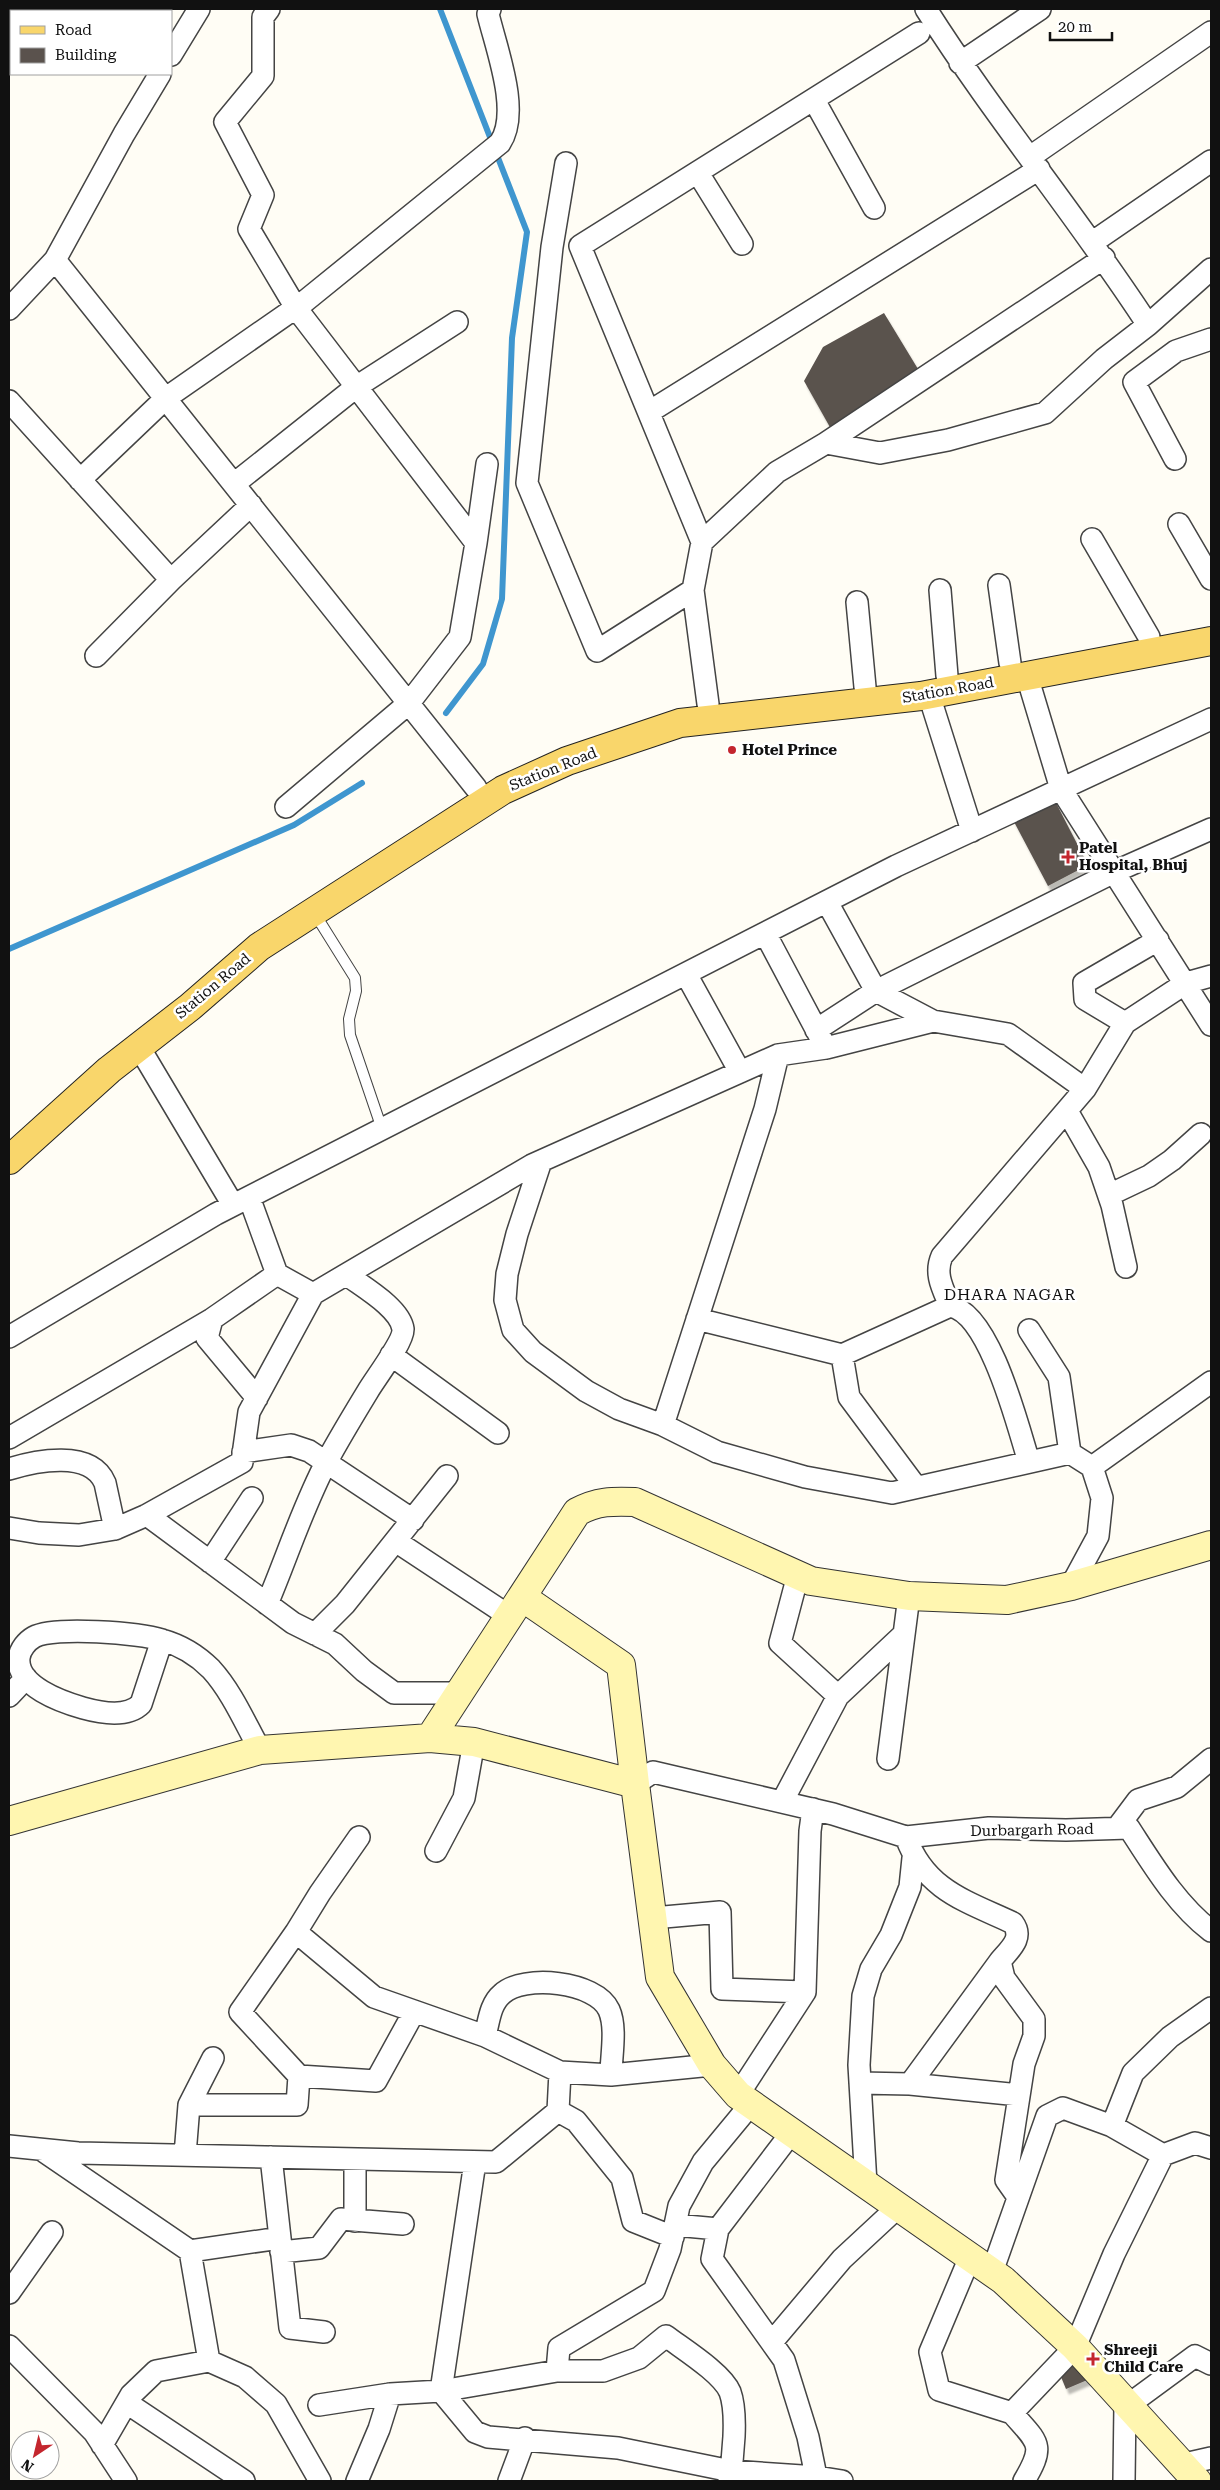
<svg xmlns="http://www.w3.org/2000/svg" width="1220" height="2490" viewBox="0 0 1220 2490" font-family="'Roboto Serif',serif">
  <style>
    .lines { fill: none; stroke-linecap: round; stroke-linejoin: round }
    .stream { stroke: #3f96cf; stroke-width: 6 }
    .building { fill: #5a524d; filter: url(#shadow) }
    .lane-casing { stroke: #444; stroke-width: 12 }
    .street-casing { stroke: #444; stroke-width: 24 }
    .secondary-casing { stroke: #333; stroke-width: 30 }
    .primary-casing { stroke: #222; stroke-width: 30 }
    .lane { stroke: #fff; stroke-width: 10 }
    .street { stroke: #fff; stroke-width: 21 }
    .secondary { stroke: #fff6b0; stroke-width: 28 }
    .primary { stroke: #f9d66b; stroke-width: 28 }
    .poi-dot { fill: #c4262e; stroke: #fff; stroke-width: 2 }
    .labels { text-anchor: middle; stroke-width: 5; stroke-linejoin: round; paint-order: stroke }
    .street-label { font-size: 15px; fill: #111; stroke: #fff }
    .poi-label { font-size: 15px; font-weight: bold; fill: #111; stroke: #fff; text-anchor: start }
    .neighbourhood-label { font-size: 16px; letter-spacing: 1px; fill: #111; stroke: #fff }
  </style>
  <defs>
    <filter id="shadow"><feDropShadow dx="3" dy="5.5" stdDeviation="1" flood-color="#0004"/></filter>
  </defs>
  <rect width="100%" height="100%" fill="#fffdf5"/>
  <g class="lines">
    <!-- stream -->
    <path class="stream" d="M440,9l87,223 -15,106 -10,261 -19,65 -37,49
      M9,949l285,-124 68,-42"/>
  </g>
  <!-- building -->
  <path class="building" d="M884,313l34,56 -87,60 -27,-48 19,-34z
    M1053,797l35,68 -40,21 -36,-68z
    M1085,2361l7,17 -26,11 -7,-17z"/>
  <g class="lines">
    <!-- lane casing -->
    <g class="lane-casing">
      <path id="lane" d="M320,922l35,56 1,13 -7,28 1,16 32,94"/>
    </g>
    <!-- street casing -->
    <g class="street-casing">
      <path id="street" d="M269,9l-6,8v59l-38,46 38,73 -14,34 47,79 180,235 -16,94 -51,66 -123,104
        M926,9c69,109 152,208 222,316
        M171,55l28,-46
        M960,63l80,-54
        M814,100l60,108
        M1030,157l181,-125
        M566,163l-14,84 -25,236 70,168 96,-61
        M698,173l44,71
        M1093,242l118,-81
        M55,260l421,528
        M9,309l46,-49 69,-126 36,-60
        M9,401l162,179
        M649,412l390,-243
        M826,443l278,-185
        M1175,459l-41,-77 42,-31 35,-12
        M80,480l86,-82 138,-96 196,-159c21,-31 -4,-95 -12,-129l2,-5
        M234,484l122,-97 101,-65
        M1179,524l32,55
        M1092,539l57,98
        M702,542l-122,-296 339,-213
        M476,543l11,-79
        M999,585l11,78
        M940,590l7,86
        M857,602l8,85
        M96,656l75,-76 80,-75
        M1027,676l34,113 150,236
        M929,695l43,136
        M708,704l-15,-114 9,-48 75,-70 49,-29 54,10 68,-13 97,-27 59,-54 44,-34 63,-56
        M827,902l49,89 57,30 75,13 77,55
        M765,933l61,115 107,-27
        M686,974l54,98
        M1125,1023l61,-40 25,-7
        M816,1030l60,-39 238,-119 97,-43
        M139,1047l94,158
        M1067,1111l32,56 13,38 14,62
        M541,1161l-24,73 -10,40 -2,26 8,30 20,22 53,39 33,18 44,16 54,27 88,25 87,16 178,-40 22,14 10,31 -4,38 -27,50
        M1109,1195l40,-19 23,-16 29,-26
        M249,1197l28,77 -65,45 -5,19 50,60
        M277,1274l36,20
        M950,1306c-7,-17 -16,-32 -8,-50l143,-167 40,-66 -40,-24 -1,-16 74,-43
        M697,1319l145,36 108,-49c40,7 68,121 79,156
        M1029,1330l30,47 11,76
        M9,1337l207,-123 680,-348 315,-147
        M391,1355l107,78
        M842,1355l7,42 67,90
        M663,1425l102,-316 13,-54
        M9,1438l203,-119
        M243,1452l48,-7 18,6 104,69
        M1092,1467l119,-85
        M9,1469c26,-8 82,-20 96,14l10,46
        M147,1515l146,108 42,21 29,27 30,22h66
        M9,1528l30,5 40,2 36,-6 32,-14 95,-53 7,-50 64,-118 219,-129 246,-110 48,-7
        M397,1542l112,74
        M210,1562l42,-64
        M267,1604c20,-47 36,-98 60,-143 13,-24 27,-47 41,-70 7,-12 36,-50 35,-62 -3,-21 -40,-42 -56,-54
        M315,1634l30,-30 102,-128
        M162,1640l-21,64c-14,14 -40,9 -58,4 -21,-6 -67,-22 -64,-50 1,-9 8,-17 15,-21 20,-11 106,-4 128,3 18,5 36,16 49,29 21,23 34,54 49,81
        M9,1696l17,-18
        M838,1696l65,-61
        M888,1759l21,-163
        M635,1784l18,-12 180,42 73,23 83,-9 77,2 63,-2c24,37 47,76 82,103
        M782,1802l56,-106 -58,-53 18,-68
        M1117,1828l21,-28 39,-13 34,-28
        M359,1837l-39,56 -24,39 78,65 111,39 75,36 -2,39 18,10 46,57 11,43 40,16
        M906,1837c19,53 60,64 107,86 11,15 -3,26 -13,38l4,17 30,41v17l-10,28 -18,116 12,17
        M436,1851l28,-53 10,-56
        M653,1918l67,-6 2,77 83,3
        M296,1932l-56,80 59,64 77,5 38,-69
        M485,2036c4,-15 5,-32 17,-42 21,-20 94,-13 107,16 8,18 2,46 2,65
        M560,2072l51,3 101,-10
        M860,2083l50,1 109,11
        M910,2084l90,-123
        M738,2095l67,-103 5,-161 3,-22
        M189,2105h108l2,-29
        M1112,2126l21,-53 37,-36 41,-29
        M792,2132l-74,97 -6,30 72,101 24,77 9,44
        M9,2146l69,7 418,9 62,-51
        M45,2152l145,99
        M185,2155l4,-50 24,-47
        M271,2157l19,171 34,4
        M355,2160v61
        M475,2162l-34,229 34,41 13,5 130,11 113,23 86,6 25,4
        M866,2184l-7,-119 4,-69 8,-27 20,-34 19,-48 3,-29
        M675,2225l43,4
        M281,2252l38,-4 22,-29 62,5
        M970,2257l-40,95 9,38 73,23
        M992,2272l55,-156 16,-8 49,18 51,29
        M9,2293l43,-61
        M772,2342l70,-83 56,-52
        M9,2346l85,86 32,49
        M209,2361l-19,-110 90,-13
        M557,2371l2,-23 95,-57 16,-42 9,-43 24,-44 48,-58
        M127,2403l117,78
        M319,2405l71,-11 51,-3 116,-20h46l36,-13 27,-22c17,13 56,37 64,56 8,22 3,67 -1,89
        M1127,2406l68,-50 16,8
        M102,2445l29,-50 25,-24 53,-10 36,16 31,27 44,77
        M1180,2465l31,-7
        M357,2481l22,-52 11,-35
        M509,2481l16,-43
        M1024,2481c22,-37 14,-38 -12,-68l63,-66 39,-93 49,-99 32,-12 16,5
        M1124,2481l1,-77"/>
    </g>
    <!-- secondary casing -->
    <g class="secondary-casing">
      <path id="secondary" d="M522,1597l99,68 14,119
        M430,1738l147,-226c20,-11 36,-11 58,-10l176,79 98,15 98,4 64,-14 140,-41
        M9,1821l251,-71 170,-12 44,4 161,42 25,193 52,88 26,30 265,185 72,67 122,134"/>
    </g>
    <!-- primary casing -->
    <g class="primary-casing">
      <path id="primary" d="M9,1160l100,-90 81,-63 69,-60 244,-157 64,-29 113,-38 241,-27 290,-55"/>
    </g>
    <!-- lane -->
    <use href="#lane" class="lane"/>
    <!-- street -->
    <use href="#street" class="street"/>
    <!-- secondary -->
    <use href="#secondary" class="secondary"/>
    <!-- primary -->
    <use href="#primary" class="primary"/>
  </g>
  <!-- markers -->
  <g class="poi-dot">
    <circle cx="732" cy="750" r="5"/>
    <path d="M1065.5 849.5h5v5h5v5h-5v5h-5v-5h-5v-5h5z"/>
    <path d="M1090.5 2351.5h5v5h5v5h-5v5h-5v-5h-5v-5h5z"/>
  </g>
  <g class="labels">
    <!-- street labels -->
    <g class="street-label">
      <text transform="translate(948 690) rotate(-10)" y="5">Station Road</text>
      <text transform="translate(553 769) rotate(-22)" y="5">Station Road</text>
      <text transform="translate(213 986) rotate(-40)" y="5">Station Road</text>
      <text transform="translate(1032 1830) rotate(-1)" y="5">Durbargarh Road</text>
    </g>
    <!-- poi labels -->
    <g class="poi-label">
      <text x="742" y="755">Hotel Prince</text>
      <text x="1079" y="853">Patel<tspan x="1079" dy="17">Hospital, Bhuj</tspan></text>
      <text x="1104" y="2355">Shreeji<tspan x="1104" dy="17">Child Care</tspan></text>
    </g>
    <!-- neighbourhood labels -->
    <g class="neighbourhood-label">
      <text x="1010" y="1300">DHARA NAGAR</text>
    </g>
  </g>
  <!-- border -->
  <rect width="1220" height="2490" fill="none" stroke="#111111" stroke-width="20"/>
  <!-- legend -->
  <rect x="10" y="10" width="162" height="65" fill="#ffffff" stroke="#a0a0a0"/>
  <rect x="20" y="26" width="25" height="8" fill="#f9d66b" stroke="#a0a0a0"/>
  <text x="55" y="35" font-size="15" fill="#111111">Road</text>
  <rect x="20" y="48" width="25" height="15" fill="#5a524d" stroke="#a0a0a0"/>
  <text x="55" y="60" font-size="15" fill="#111111">Building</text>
  <!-- north arrow -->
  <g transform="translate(35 2455) rotate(215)"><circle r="24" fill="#ffffff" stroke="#a0a0a0"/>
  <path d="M0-4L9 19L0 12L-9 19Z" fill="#c4262e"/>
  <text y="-8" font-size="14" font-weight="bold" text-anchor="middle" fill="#111111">N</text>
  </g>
  <!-- scale -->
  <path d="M1050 32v8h62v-8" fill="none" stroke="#111111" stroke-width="2.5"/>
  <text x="1058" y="32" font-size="15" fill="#111111" stroke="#ffffff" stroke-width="4" paint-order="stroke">20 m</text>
</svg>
